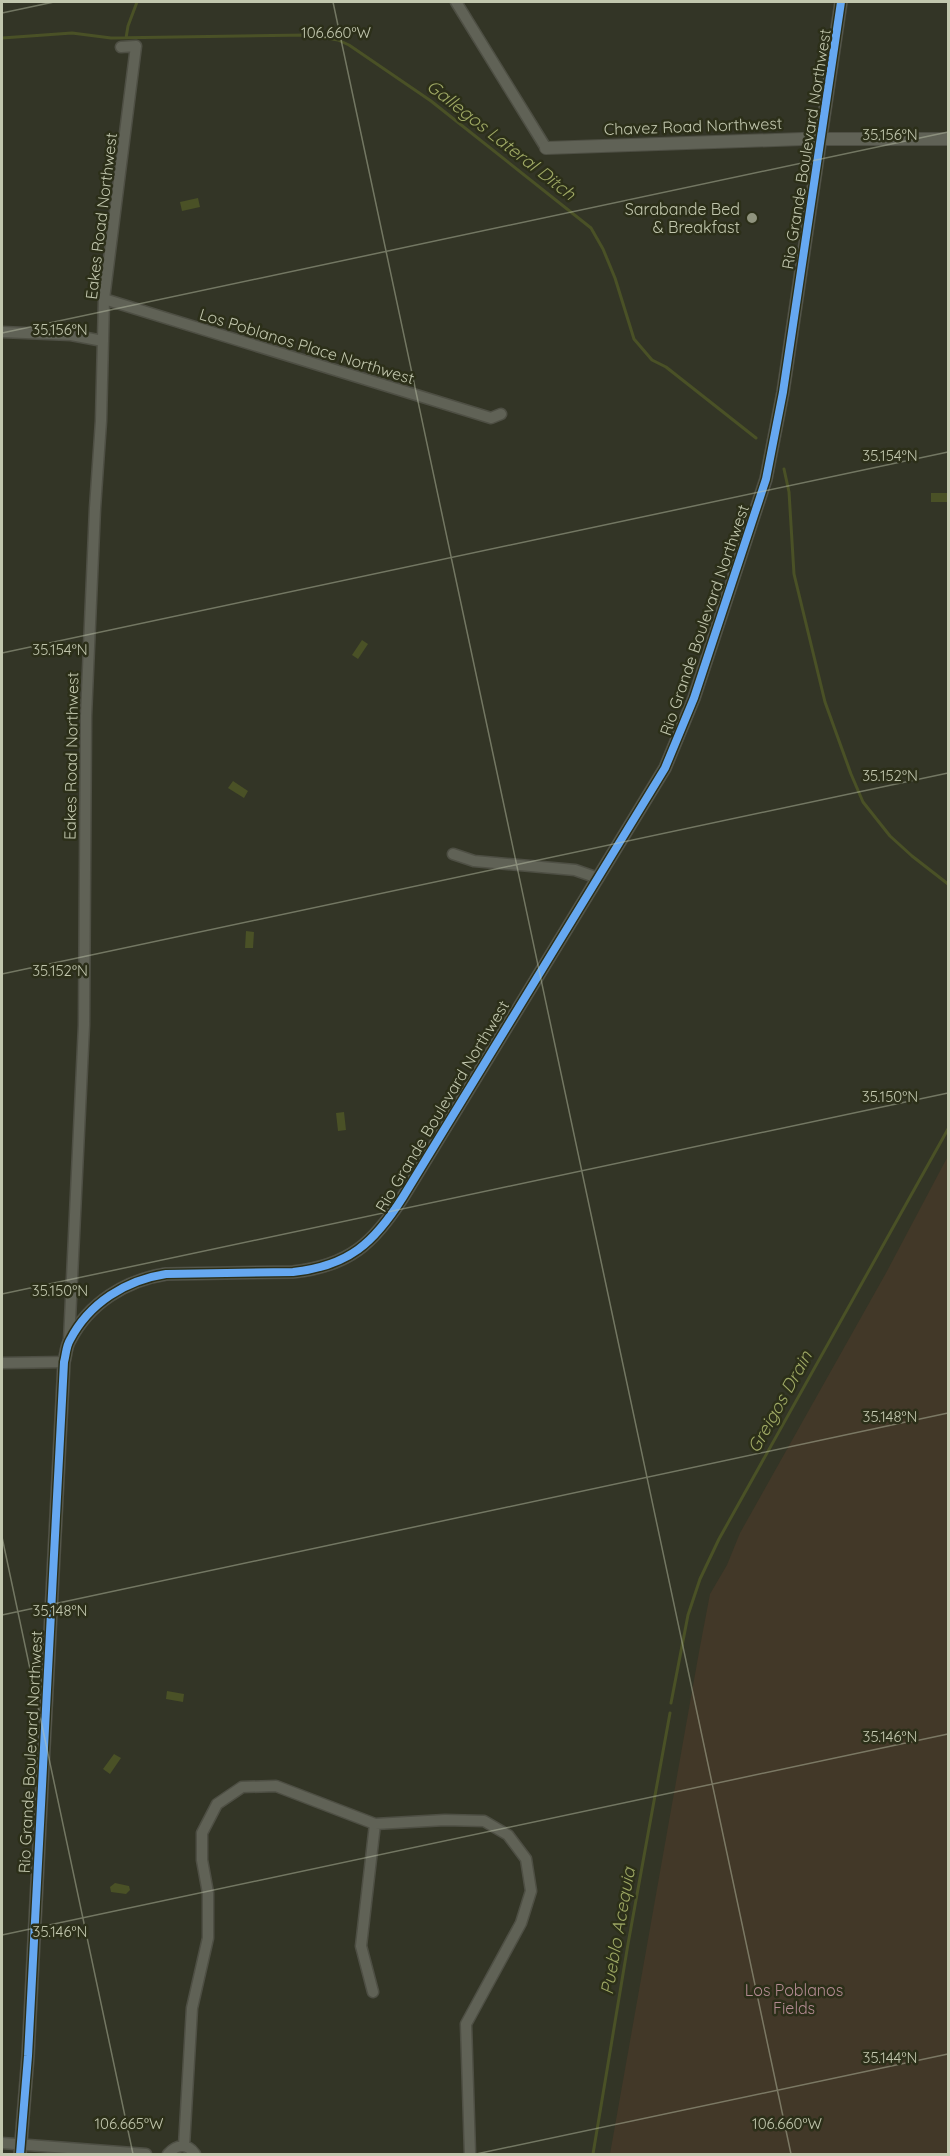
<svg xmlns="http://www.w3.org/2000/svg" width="950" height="2156" viewBox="0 0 950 2156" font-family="Quicksand,sans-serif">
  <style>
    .green { fill: #423828 }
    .water { fill: #4a5126 }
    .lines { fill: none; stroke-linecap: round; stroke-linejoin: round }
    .stream { stroke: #4a5126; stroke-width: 3 }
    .minor-casing { stroke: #4e4f44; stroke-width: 13 }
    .tertiary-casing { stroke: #4e4f44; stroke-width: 14 }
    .minor { stroke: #606256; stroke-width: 10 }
    .tertiary { stroke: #606256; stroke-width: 12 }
    .cycleway-casing { stroke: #2c2f19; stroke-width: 11 }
    .cycleway { stroke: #66a8f1; stroke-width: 8 }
    .ticks { fill: none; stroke: #c2c7ae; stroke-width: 1.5; stroke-opacity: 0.45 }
    .poi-dot { fill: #90947e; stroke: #2c2f19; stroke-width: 2 }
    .labels { text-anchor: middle; stroke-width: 5; stroke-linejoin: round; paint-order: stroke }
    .street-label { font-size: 16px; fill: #c2c7ae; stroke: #2c2f19 }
    .poi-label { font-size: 16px; fill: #c2c7ae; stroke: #2c2f19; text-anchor: end }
    .park-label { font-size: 16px; fill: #b38b92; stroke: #2c2f19 }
    .water-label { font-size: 18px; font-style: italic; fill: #9fa964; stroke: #2c2f19 }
    .ticks-label { font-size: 15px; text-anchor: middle; fill: #c2c7ae; stroke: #2c2f19; stroke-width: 5; stroke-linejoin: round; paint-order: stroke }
  </style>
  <rect width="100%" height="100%" fill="#333526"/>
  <!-- green -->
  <path class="green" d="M948,1156v998h-338l89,-502 11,-58 17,-29 13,-32 146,-260z"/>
  <!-- water -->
  <path class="water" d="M198,198l2,9 -18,4 -2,-9z
    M931,493h17v9h-17z
    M362,640l6,4 -10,15 -6,-4z
    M233,781l15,10 -4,7 -16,-10z
    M246,931l8,1 -1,16h-8z
    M344,1112l2,18 -8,1 -2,-18z
    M167,1691l17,3 -1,8 -17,-3z
    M114,1754l7,4 -11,16 -7,-5z
    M115,1883l14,3 1,4 -4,4 -15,-2 -1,-5z"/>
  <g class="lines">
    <!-- stream -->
    <path class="stream" d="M2,38l70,-5 39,5 197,-3 30,5 11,5 82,56 160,127 12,21 12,29 19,61 18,21 14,7 90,71
      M126,38l2,-12 9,-24
      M784,469l5,23 5,82 31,128 26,72 12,28 27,34 22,20 36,28
      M671,1703l17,-88 12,-36 19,-40 229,-410
      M593,2154l35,-210 42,-231"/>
    <!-- minor casing -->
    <g class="minor-casing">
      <path id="minor" d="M456,2l90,146
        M104,299l387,119 10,-4
        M2,332l69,3 32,6
        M453,854l21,7 101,9 23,8
        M69,1341l15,-316 2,-309 9,-208 6,-87 3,-122 32,-253 -15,1
        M2,1363l62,-1
        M373,1992l-12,-46 14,-122
        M2,2143l144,11
        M184,2146l8,-138 16,-70v-45l-6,-33v-27l15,-29 25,-17 34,-1 99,38 70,-4 39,1 24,14 18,24 5,32 -10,32 -55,101 4,130
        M168,2154c9,-10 19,-11 27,0"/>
    </g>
    <!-- tertiary casing -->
    <g class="tertiary-casing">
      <path id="tertiary" d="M546,148l256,-9h146
        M20,2154l8,-98 36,-694c2,-7 2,-16 6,-22 19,-37 56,-60 96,-66l127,-2c56,-6 81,-29 110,-75l262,-429 29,-70 72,-219 17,-87 58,-390"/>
    </g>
    <!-- minor -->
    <use href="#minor" class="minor"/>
    <!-- tertiary -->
    <use href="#tertiary" class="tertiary"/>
    <!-- cycleway casing -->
    <g class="cycleway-casing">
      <path id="cycleway" d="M20,2154l8,-98 36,-694c2,-7 2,-16 6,-22 19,-37 56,-60 96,-66l127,-2c56,-6 81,-29 110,-75l262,-429 29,-70 72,-219 17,-87 58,-390"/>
    </g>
    <!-- cycleway -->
    <use href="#cycleway" class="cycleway"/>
  </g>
  <!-- ticks -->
  <path class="ticks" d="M333,2l458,2152M2,13l52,-11M2,333l946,-201M2,653l946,-201M2,974l946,-201M2,1294l946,-201M2,1537l131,617M2,1615l946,-202M2,1935l946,-201M476,2154l472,-100"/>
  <!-- markers -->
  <circle class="poi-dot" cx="752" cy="218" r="6"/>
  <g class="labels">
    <!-- street labels -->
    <g class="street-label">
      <text transform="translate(693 126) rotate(-2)" y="6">Chavez Road Northwest</text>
      <text transform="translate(806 149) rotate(-81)" y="6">Rio Grande Boulevard Northwest</text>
      <text transform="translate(101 216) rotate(-83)" y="6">Eakes Road Northwest</text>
      <text transform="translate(307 346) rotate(17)" y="6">Los Poblanos Place Northwest</text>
      <text transform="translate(704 620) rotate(-71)" y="6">Rio Grande Boulevard Northwest</text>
      <text transform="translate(71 756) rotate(-89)" y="6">Eakes Road Northwest</text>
      <text transform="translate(442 1106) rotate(-59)" y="6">Rio Grande Boulevard Northwest</text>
      <text transform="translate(30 1752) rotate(-87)" y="6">Rio Grande Boulevard Northwest</text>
    </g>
    <!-- poi labels -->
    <g class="poi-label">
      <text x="740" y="215">Sarabande Bed<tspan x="740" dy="18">&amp; Breakfast</tspan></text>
    </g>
    <!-- park labels -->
    <g class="park-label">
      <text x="794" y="1996">Los Poblanos<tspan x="794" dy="18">Fields</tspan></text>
    </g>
    <!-- water labels -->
    <g class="water-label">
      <text transform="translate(501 140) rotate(38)" y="6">Gallegos Lateral Ditch</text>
      <text transform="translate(780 1402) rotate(-61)" y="6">Greigos Drain</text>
      <text transform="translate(618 1931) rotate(-80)" y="6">Pueblo Acequia</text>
    </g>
  </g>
  <g class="ticks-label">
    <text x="336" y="38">106.660°W</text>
    <text x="890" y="140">35.156°N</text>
    <text x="60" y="335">35.156°N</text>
    <text x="890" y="461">35.154°N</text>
    <text x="60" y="655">35.154°N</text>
    <text x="890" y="781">35.152°N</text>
    <text x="60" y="976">35.152°N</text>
    <text x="890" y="1102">35.150°N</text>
    <text x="60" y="1296">35.150°N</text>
    <text x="890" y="1422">35.148°N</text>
    <text x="60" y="1616">35.148°N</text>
    <text x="890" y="1742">35.146°N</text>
    <text x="60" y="1937">35.146°N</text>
    <text x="890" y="2063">35.144°N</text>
    <text x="129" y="2129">106.665°W</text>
    <text x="787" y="2129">106.660°W</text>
  </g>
  <!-- border -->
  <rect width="950" height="2156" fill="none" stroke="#c2c7ae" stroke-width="6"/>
</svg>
